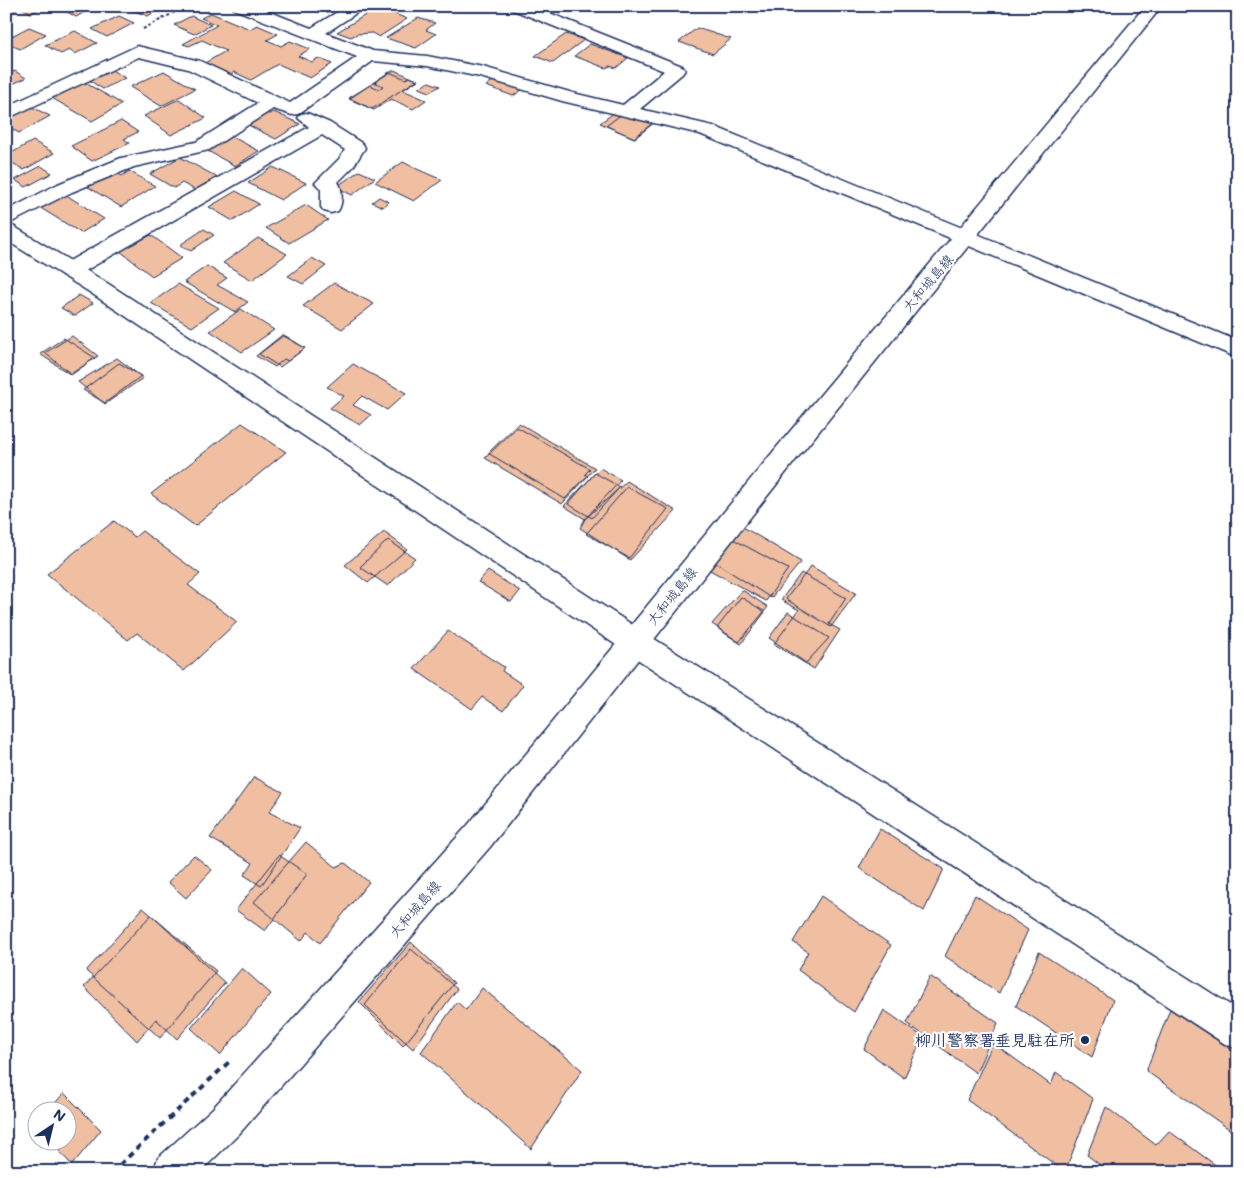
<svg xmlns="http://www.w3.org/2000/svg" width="1244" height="1178" viewBox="0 0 1244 1178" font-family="Mali,'Klee One',sans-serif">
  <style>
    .building { fill: #f0bea1; stroke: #1b2f5e }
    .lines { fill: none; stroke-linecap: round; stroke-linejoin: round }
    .street-casing { stroke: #1b2f5e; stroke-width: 3 }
    .secondary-casing { stroke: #1b2f5e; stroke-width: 3 }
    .primary-casing { stroke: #1b2f5e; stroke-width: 3 }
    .path-far1 { stroke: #1b2f5e; stroke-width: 2; stroke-dasharray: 3 2.5; stroke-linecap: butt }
    .path { stroke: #1b2f5e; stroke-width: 4; stroke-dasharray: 6 5; stroke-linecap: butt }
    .street { fill: #fff; fill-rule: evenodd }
    .secondary { fill: #fff; fill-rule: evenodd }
    .primary { fill: #fff; fill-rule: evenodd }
    .poi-dot { fill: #1b2f5e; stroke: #fff; stroke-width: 2 }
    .labels { text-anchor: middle; stroke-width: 4; stroke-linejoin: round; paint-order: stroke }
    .street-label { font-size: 14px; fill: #1b2f5e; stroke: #fff }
    .near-poi-label { font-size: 16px; font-weight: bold; fill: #1b2f5e; stroke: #fff; text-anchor: end }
  </style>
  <rect width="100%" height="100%" fill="#fff"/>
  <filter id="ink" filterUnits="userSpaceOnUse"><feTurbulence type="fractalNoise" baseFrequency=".02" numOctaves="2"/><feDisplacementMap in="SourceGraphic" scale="10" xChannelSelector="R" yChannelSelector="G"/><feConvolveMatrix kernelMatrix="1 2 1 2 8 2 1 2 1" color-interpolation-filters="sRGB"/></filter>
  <g filter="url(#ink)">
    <!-- building -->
    <path class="building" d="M27,6h20l-16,7 -9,-5z
      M57,6h39l-20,11z
      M129,6h36l-17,10 -22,-8z
      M379,7l28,12 -28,18 -7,-4 -15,1 -6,3 -14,-5z
      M211,13l39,16 7,-4 21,9 -11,6 14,6 9,-5 20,8 -12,7 14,6 6,-4 14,6 -22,14 -32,-14 -27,16 -17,-8 -5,4 -26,-12 23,-13 -24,-11 -13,6 -6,-2 34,-19 -16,-7z
      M119,16l15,7 -27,14 -15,-8z
      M191,16l20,9 -17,9 -20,-9z
      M418,18l17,5 -9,7 10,4 -20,14 -30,-10z
      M29,27l17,7 -26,15 -14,-6v-4z
      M697,28l34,11 -18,15 -34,-12z
      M75,31l22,12 -22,11 -6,-4 -8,4 -16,-9z
      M566,34l18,6 -31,23 -18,-7z
      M590,44l38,14 -12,10 -6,-2 -4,2 -32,-12z
      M110,69l15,9 -22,11 -16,-10z
      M394,70l23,10 -45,29 -23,-11z
      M15,71l11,7 -18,8 -2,-1v-10z
      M164,71l31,18 -34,17 -31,-19z
      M389,72l17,7 3,-2 9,3 -15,10 23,10 -13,9 -22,-10 -17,11 -25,-11 21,-14 9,4 4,-3 -9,-4z
      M495,79l27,11 -9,6 -27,-10z
      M82,81l40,23 -30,17 -42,-24z
      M429,82l11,4 -10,6 -11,-4z
      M179,99l27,19 -35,17 -27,-19z
      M30,106l20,10 -31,17 -13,-7v-7z
      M627,110l28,12 -20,16 -29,-12z
      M274,112l26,12 -24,15 -26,-13 2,-3 -2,-1 15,-9 4,1z
      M615,112l14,6 6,-5 20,8 -21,17 -34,-15z
      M121,121l17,11 -14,7 6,4 -38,18 -21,-15z
      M231,136l28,15 -24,15 -29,-16z
      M33,141l21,12 -30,17 -18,-11v-3z
      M180,157l37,20 -22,13 -13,-7 -8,5 -24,-14z
      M403,162l14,7 25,11 -28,21 -39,-19z
      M41,166l11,7 -26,14 -11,-7z
      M273,167l33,16 -25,17 -33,-17z
      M129,171l26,15 -34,21 -33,-20 27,-15 7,4z
      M359,171l16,7 -23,17 -16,-8z
      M236,191l23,13 -26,17 -24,-14z
      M63,193l41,26 -23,14 -42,-26z
      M379,197l10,5 -6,5 -11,-5z
      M306,205l22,15 -39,23 -23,-15z
      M204,229l10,6 -23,16 -11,-6z
      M151,235l31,23 -30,18 -32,-25z
      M258,238l29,16 -35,26 -29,-17z
      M312,258l14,8 -23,18 -15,-8z
      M207,266l20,12 -10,7 31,17 -13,10 -51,-30z
      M334,283l40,21 -32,25 -39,-23z
      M178,284l41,24 -27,19 -41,-24z
      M79,295l14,8 -18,13 -14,-8z
      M241,309l33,21 -32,22 -32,-21z
      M282,335l23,13 -17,13 -4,-2 -9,8 -19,-11z
      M284,335l21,13 -25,19 -21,-13z
      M72,336l26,20 -27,18 -26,-21z
      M64,338l31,20 -24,17 -31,-21z
      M117,358l26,20 -38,26 -27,-22z
      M119,363l22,13 -36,27 -22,-13z
      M353,364l53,29 -19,17 -25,-14 -9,9 18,10 -11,10 -30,-17 14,-12 -17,-9z
      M242,423l44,29 -91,74 -44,-32z
      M519,423l76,45 -30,31 -77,-46z
      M517,427l73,42 -5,5 3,2 -26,28 -77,-46z
      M600,468l21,12 -36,39 -21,-13z
      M595,473l25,14 -28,31 -24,-14z
      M627,481l49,30 -46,49 -50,-32 5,-9z
      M627,487l41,22 -39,49 -43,-24z
      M114,521l21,16 7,-6 58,43 -12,11 49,37 -53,49 -47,-38 -9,7 -81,-66z
      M743,527l58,35 -30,36 -58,-37z
      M384,532l23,17 -39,34 -23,-18z
      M731,538l57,31 -22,32 -58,-32z
      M388,540l27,18 -27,28 -28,-19z
      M811,566l45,27 -25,34 -45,-28z
      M488,571l32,20 -9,11 -33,-20z
      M801,573l45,25 -17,26 11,6 -26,39 -40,-25 25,-34 -18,-10z
      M742,590l26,17 -29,35 -27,-18z
      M741,597l24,15 -24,32 -24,-16z
      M788,612l41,26 -23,25 -37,-25z
      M448,631l56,36 -2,4 21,14 -20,26 -21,-14 -10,12 -58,-40z
      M254,777l29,15 -14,20 31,16 -39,58 -17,-11 9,-12 -43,-25z
      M880,829l64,40 -20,42 -65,-43z
      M306,842l30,25 9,-4 24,19 -49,61 -12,-11 -7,9 -47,-39z
      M194,855l18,15 -26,28 -18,-16z
      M279,855l28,19 -42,57 -29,-21z
      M975,895l53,35 -29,63 -54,-37z
      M821,896l70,49 -37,67 -56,-42 10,-18 -15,-10z
      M143,908l73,63 -56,67 -74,-67z
      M151,915l74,68 -48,56 -21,-20 -19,22 -53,-54z
      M411,942l43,41 -51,63 -44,-44z
      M411,949l46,40 -44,60 -48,-44z
      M1039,952l74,48 -21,57 -76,-51z
      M242,968l29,26 -51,61 -29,-27z
      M930,976l68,47 -22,50 -69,-50z
      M482,988l100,82 -51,79 -110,-97 36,-50 9,8z
      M1170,1009l68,45v59l-6,18 -86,-60z
      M884,1010l39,27 -19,41 -40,-29z
      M993,1043l58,42 5,-13 37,27 -28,73 -98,-72z
      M64,1093l37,37 -29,35 -23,-25h19v-30h-19z
      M1106,1107l50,38 13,-14 56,41h-116l-22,-17z
      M548,1162l11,10h-17z"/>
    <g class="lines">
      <!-- street casing -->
      <g class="street-casing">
        <path id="street" d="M6,6h12l-2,3 -10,4z
          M232,6h23l56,22 36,-22h20l-41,27 47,18 54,5 56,11 90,26 50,12 41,-34 -153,-62 -2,-3h23l150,60 3,4 -3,4 -42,35 73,17 525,215v17l-538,-224 -138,-33 -82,-24 -53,-11 -54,-5 -75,53 -6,1 -19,-6 -64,41 -75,17 -62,25 -66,33v-14l52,-27 63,-26 75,-16 62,-39 -70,-34 -49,-12 -133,62v-12l131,-61 63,15 90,42 67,-46 -123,-48z
          M307,113l23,10 33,21 2,4 -12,19 -15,15c5,7 5,22 0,29l-7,2 -7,-2 -3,-4v-18l-6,-6 24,-24 6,-9 -23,-15 -244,140 -8,2 -8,-2 -3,-5 3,-5 247,-138 -11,-9 3,-4z"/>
      </g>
      <!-- secondary casing -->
      <g class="secondary-casing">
        <path id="secondary" d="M6,224l7,2 94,57 538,350 593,377v39l-13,-5 -600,-393 -534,-358 -85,-53z"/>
      </g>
      <!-- primary casing -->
      <g class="primary-casing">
        <path id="primary" d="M1145,6h17l-367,455 -305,386 -251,287 -39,38h-47l5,-14 55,-50 255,-283 309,-378z"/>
      </g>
      <!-- path-far1 -->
      <path class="path-far1" d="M143,29l38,-20"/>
      <!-- path -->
      <path class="path" d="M112,1172l118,-111"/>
      <!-- street -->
      <use href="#street" class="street"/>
      <!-- secondary -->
      <use href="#secondary" class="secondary"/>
      <!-- primary -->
      <use href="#primary" class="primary"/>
    </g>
  </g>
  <!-- markers -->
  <circle class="poi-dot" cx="1085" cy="1040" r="5"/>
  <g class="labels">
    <!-- street labels -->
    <g class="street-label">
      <text transform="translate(928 283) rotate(-50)" y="5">大和城島線</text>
      <text transform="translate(672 596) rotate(-51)" y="5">大和城島線</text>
      <text transform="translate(415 909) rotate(-49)" y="5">大和城島線</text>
    </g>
    <!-- near-poi labels -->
    <g class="near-poi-label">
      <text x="1075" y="1046">柳川警察署垂見駐在所</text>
    </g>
  </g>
  <!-- margin -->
  <rect width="1244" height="1178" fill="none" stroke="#fff" stroke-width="25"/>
  <rect x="12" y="12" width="1219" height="1153" fill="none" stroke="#1b2f5e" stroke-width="2" filter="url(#ink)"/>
  <!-- north arrow -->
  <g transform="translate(52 1126) rotate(35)"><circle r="24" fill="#ffffff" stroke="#a4acbf"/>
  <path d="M0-4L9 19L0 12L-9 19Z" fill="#1b2f5e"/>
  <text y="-8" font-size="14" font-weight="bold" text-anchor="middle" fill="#1b2f5e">N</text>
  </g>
</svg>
